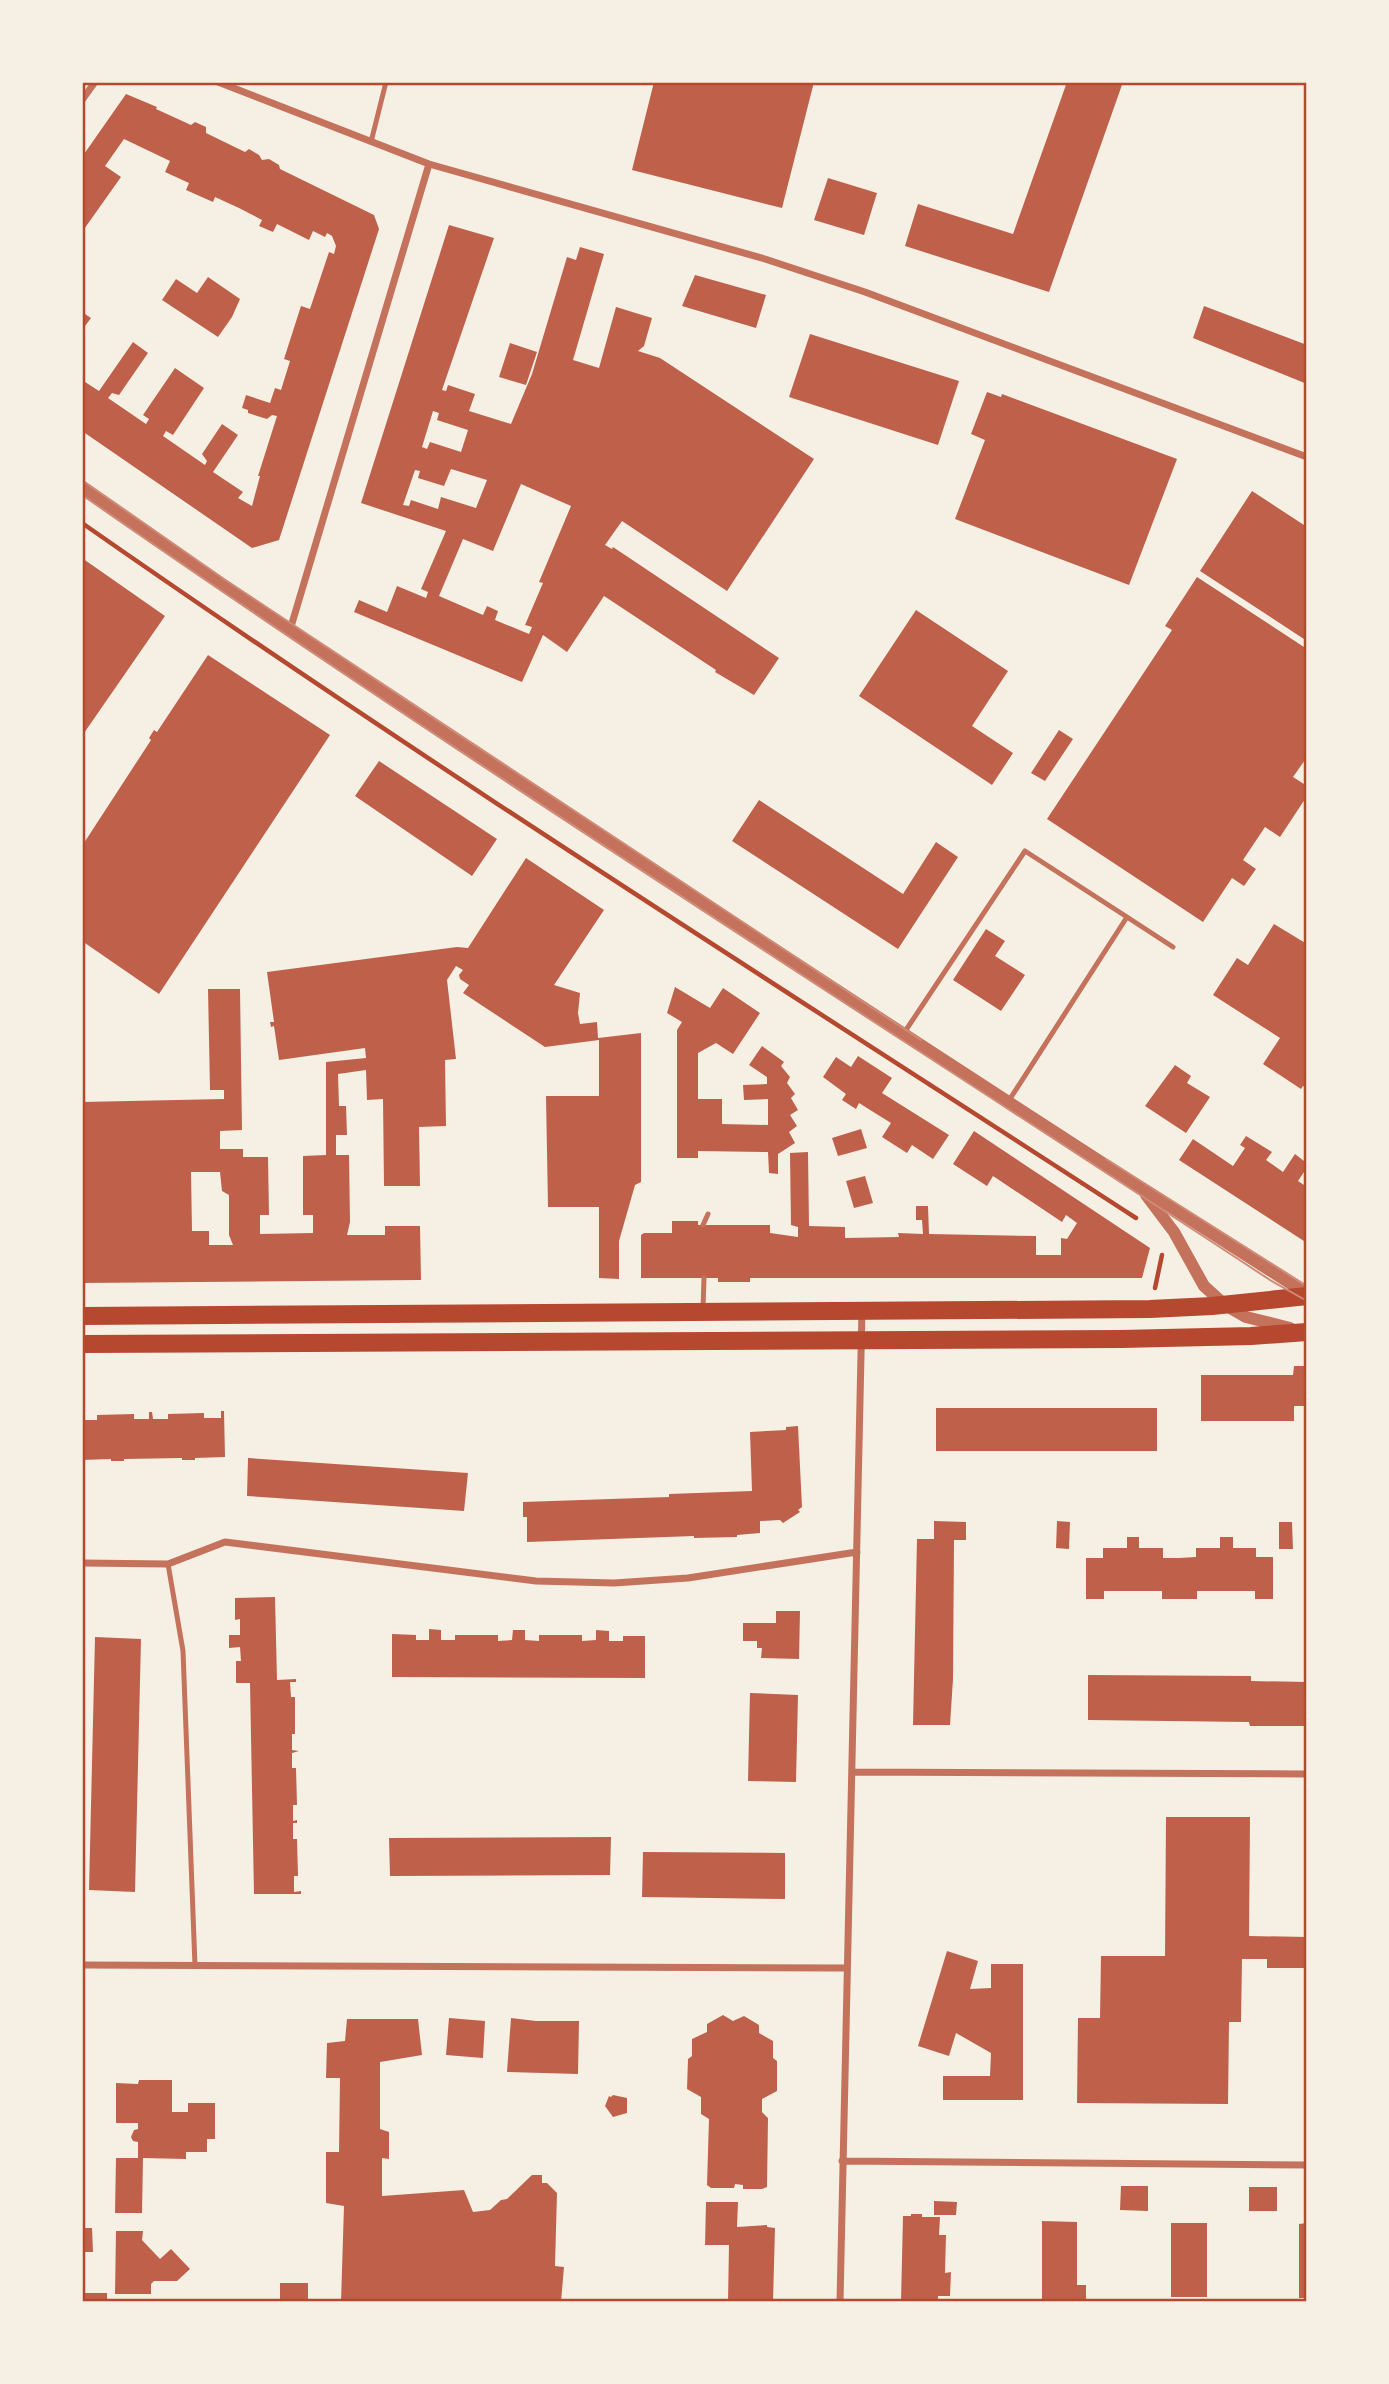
<svg xmlns="http://www.w3.org/2000/svg" width="1389" height="2384" viewBox="0 0 1389 2384" font-family="'PT Sans',sans-serif">
  <style>
    .building { fill: #bf614a; fill-rule: evenodd }
    .lines { fill: none; stroke-linecap: round; stroke-linejoin: round }
    .path { stroke: #b5482f; stroke-width: 4.5 }
    .service { stroke: #c5725c; stroke-width: 5 }
    .minor { stroke: #c5725c; stroke-width: 7 }
    .tertiary { stroke: #c5725c; stroke-width: 12 }
    .primary { stroke: #b5482f; stroke-width: 18 }
    .tram { stroke: #cf8b77; stroke-width: 2 }
    .neatline { fill: none; stroke: #b5482f; stroke-width: 2.5 }
  </style>
  <rect width="100%" height="100%" fill="#f6efe4"/>
  <!-- building -->
  <path class="building" d="M654,82h160l-32,126 -150,-38z
    M1067,82h56l-74,210 -144,-46 13,-42 95,30z
    M126,94l31,13 -1,2 35,16 4,-3 11,5v6l39,19 4,-3 10,6 3,5 7,-1 10,6 1,4 94,46 5,14 -100,311 -27,8 -170,-117v-51l17,11 34,-49 15,11 -29,42 -7,-2 -4,5 38,26 3,-5 -6,-4 32,-47 29,20 -31,47 -7,-4 -3,5 42,29 2,-4 -5,-7 20,-30 16,11 -25,37 30,20 -5,6 14,8 8,-30h-2l19,-60 -5,-1 -5,4 -19,-6v-3l-6,-2 4,-13 24,8 5,-15 6,2 9,-29 -6,-2 17,-53 9,3 19,-57 5,2 2,-8 -4,-10 -5,-3 -2,4 -12,-6 -4,9 -32,-16 -4,8 -14,-6 3,-6 -23,-12 -24,-11 -2,5 -27,-12 3,-7 -24,-11 5,-11 -46,-22 -19,27 16,11 -39,55v-75z
    M828,178l49,15 -13,42 -50,-15z
    M449,225l45,13 -52,152 4,1 2,-6 27,9 -6,17 42,13 21,-50 35,-117 9,3 4,-13 24,7 -31,106 26,8 17,-61 36,11 -8,28 -6,5 22,7 154,101 -87,132 -105,-70 -17,24 7,4 1,-2 166,111 -25,37 -39,-23 1,-2 -112,-74 -37,56 -24,-17 -21,47 -168,-70 5,-12 28,12 10,-26 29,12 2,-6 -7,-3 25,-58 -85,-28zM433,411l6,2 -2,7 31,10 -7,22 -31,-10 -3,7 -5,-2zM451,469l36,11 -11,28 -35,-11 -3,12 -27,-9 -2,6 -6,-1 12,-35 5,1 -2,7 26,8zM521,484l50,22 -32,76 4,1 -18,42 7,2 -3,7 -34,-14 3,-9 -11,-5 -4,9 -44,-19 24,-57 30,12z
    M695,275l71,20 -10,33 -74,-22z
    M208,277l32,22 -8,18 -14,20 -56,-37 14,-21 21,14z
    M1204,306l103,39v39l-114,-46z
    M82,312l9,6 -9,12z
    M810,334l149,47 -21,64 -149,-48z
    M510,343l27,9 -11,33 -27,-8z
    M987,392l14,5 1,-3 175,65 -48,126 -174,-66 30,-79 -14,-6z
    M1252,491l55,36v114l-107,-70z
    M82,558l83,58 -83,120z
    M1197,577l110,72v108l-14,20 14,9v10l-27,41 -15,-10 -22,33 13,9 -12,17 -12,-8 -29,44 -156,-103 125,-189 -7,-4z
    M916,610l92,61 -36,55 41,27 -21,32 -133,-89z
    M208,655l122,80 -171,259 -77,-53v-95l69,-106 -2,-2 5,-8 3,2z
    M1059,730l14,9 -28,42 -14,-8z
    M379,761l118,78 -25,37 -117,-80z
    M759,800l144,94 33,-52 22,15 -60,92 -166,-108z
    M526,858l78,52 -50,75 26,8 -2,20 2,11 17,-2 1,16 43,-5v149l-6,3 -16,56v38l-20,-1v-71h-51l-2,-111h53v-56l-54,7 -82,-54 6,-8 -9,-6 -1,-4 4,-5 -7,-4 -9,14 9,79 -11,1 1,66 -27,1 1,59h-36l-1,-87 -16,1 -1,-30 -28,4 1,32h7l1,29h-11v20h13l1,67 -3,13h38v-9h35l1,54 -339,3v-181l142,-3v-9h-14l-2,-101h32l2,141 -22,1v18h23v8h25l1,58h-9v19l53,-1v-18h-10v-59l23,-1v-93l40,-4 -1,-10 -86,12 -5,-34 -3,1 -1,-5h4l-7,-50 190,-25 11,1zM191,1172h29l2,19 7,4v40l4,10h-24v-14h-17z
    M1274,924l33,20v144l-4,-2 -2,3 -38,-25 17,-26 -67,-43 24,-37 11,7z
    M986,929l19,12 -10,15 30,19 -24,36 -48,-31z
    M675,987l35,21 13,-20 37,25 -27,41 -17,-11 -18,10v46h24v25l46,1v-26l-24,1 -1,-15 24,-1v-7l-18,-12 13,-19 22,16 -3,4 9,11 -3,6 8,11 -4,4 7,12 -8,5 7,11 -8,6 6,11 -17,11v20l-9,-1 -1,-21 -70,-1v7h-21v-128l5,-8 -15,-9z
    M858,1056l34,22 -10,15 67,42 -16,24 -21,-14 -5,8 -25,-16 9,-14 -32,-20 -3,6 -14,-9 4,-6 -23,-17 13,-20 15,10z
    M1175,1065l16,11 -4,7 23,14 -24,36 -41,-27z
    M861,1129l6,19 -29,8 -6,-18z
    M974,1131l176,117 -8,30h-392v4h-32v-4h-77v-43l3,-2h28v-12h26v4h72v8l28,4v-10l-7,-2 -1,-72 18,-1 1,74 36,1v11l54,-1 -1,-4 25,1 -1,-14h-6v-14h12l1,28 107,2v19h25v-17l6,1 10,-16 -11,-8 -4,7 -69,-46 -6,10 -34,-22z
    M1246,1136l26,16 -6,8 17,12 12,-18 9,7 2,8 -8,12 9,6v56l-128,-83 14,-21 40,27 12,-18 -5,-3z
    M865,1176l8,27 -19,5 -8,-27z
    M1294,1366h13v40h-13v15h-93v-46h92z
    M936,1408h221v43h-221z
    M221,1411h3l1,46 -30,1v2h-13v-2l-58,1v2h-13v-2l-29,1v-40h15v-5l37,-1v5h15v-7h3l1,7h15v-5l36,-1v5h17z
    M798,1426l4,81 -4,3 2,2 -17,11 -3,-3 -20,1v12l-23,2v2l-43,1v-2l-167,6v-25h-4v-15l146,-5v-3l83,-3 -2,-59 36,-2v-3z
    M248,1458l220,15 -4,38 -217,-15z
    M934,1521l32,1v18h-12l-1,139 -3,46h-37l4,-186h17z
    M1057,1521l13,1 -1,27 -13,-1z
    M1279,1522h13l1,27h-14z
    M1127,1537h12v11h24v10h16l17,-1v-9h24v-11h13v11h23v9h17v42h-18v-8h-58v8h-35v-8h-58v8h-18v-41h17v-10h24z
    M275,1597l2,83 19,-1v3h-6l1,15h4v37h-3v16l7,1 -7,2v15h4l1,37h-4v16l4,-1v3h-4v16h4l1,37h-4v16l7,-1v3h-47l-4,-211h-14v-22h5l-1,-14 -11,1v-13h11v-16l-5,1v-22z
    M776,1611h24l-1,48 -38,-1 1,-10h-5v-7h-14v-18h33z
    M429,1629l12,1v10h14v-5h43v6l14,-1 1,-10h12v10l14,1v-6h43v6l14,-1v-10l13,1v10h14v-5h22v42l-253,-1v-43l24,1v5h13z
    M95,1637l46,2 -6,253 -46,-2z
    M1088,1675l163,1v5l56,1v44h-57l-1,-4 -161,-2z
    M750,1693l48,2 -2,87 -48,-1z
    M1166,1817h84l-1,119 58,1v31h-40v-9h-25l-1,63h-12l-1,82 -151,-1 1,-85h22l1,-62h64z
    M611,1837l-1,38 -220,1 -1,-38z
    M643,1852l142,1v46l-143,-2z
    M947,1951l31,10 -8,28 21,-1v-24h32v136h-80v-24h47l1,-23 -35,-20 -7,23 -31,-10z
    M723,2015l10,6 11,-5 15,9v8l14,8v17l4,3v30l-15,8v13l6,6 -1,69 -5,2h-19v-4l-8,-1 -1,4h-23l-4,-3 2,-66 -8,-5v-17l-14,-8 1,-30 4,-3v-17l15,-7v-8z
    M449,2018l36,3 -2,37 -37,-3z
    M511,2018l25,3h43l-1,53 -71,-2z
    M347,2019h71l4,36 -42,7v67l9,3v27l-7,-1v38l82,-6 9,22 17,-2 11,-10 6,-1 25,-24h10v8h5l10,10 -2,73 9,1 -3,35h-220l3,-96 -18,-3v-51h13l1,-74h-14l1,-35 18,-2z
    M139,2080h33v32h16v-9h27v36h-8v13h-21v7l-43,-1 -1,55h-27l1,-55h22v-16l-5,-1 -2,-4 3,-7 4,-1v-6h-22v-40l22,1z
    M613,2095l14,3v15l-14,4 -8,-11 4,-10 2,1z
    M1121,2186h27v25l-28,-1z
    M1249,2187h28v24h-28z
    M934,2201l23,1 -1,13h-22z
    M706,2202h32l-1,25 30,-2v2l8,1 -2,74h-45l1,-57h-24z
    M911,2214h11v3h18l-1,18h7l-1,38 6,-1 -1,24h-12v6h-37l2,-86h8z
    M1042,2221l35,1v63h9v17h-44z
    M1171,2223h36v74h-36z
    M1307,2223v75h-8v-74z
    M82,2228h10l1,24h-11z
    M116,2231h27l-1,9 18,19 11,-10 19,20 -13,12h-23l-3,3v10h-36z
    M280,2283h28v19h-28z
    M82,2293h25v9h-25z"/>
  <g class="lines">
    <!-- path -->
    <path class="path" d="M82,523c345,241 701,466 1054,695
      M1155,1288l7,-33"/>
    <!-- service -->
    <path class="service" d="M371,142l15,-60
      M1127,917l46,30
      M904,1033l121,-182 102,66 -119,185
      M703,1225l5,-11
      M703,1309l1,-31
      M168,1564l15,87 12,315"/>
    <!-- minor -->
    <path class="minor" d="M218,82l211,82 336,95 100,33 442,165
      M82,100l13,-18
      M290,630l139,-466
      M82,1563l86,1 57,-22 311,39 78,2 74,-5 169,-26
      M852,1772l455,2
      M82,1965l765,3
      M842,2161l465,4
      M840,2302l22,-992"/>
    <!-- tertiary -->
    <path class="tertiary" d="M82,488c194,135 391,264 588,393 212,139 423,277 637,413
      M1146,1195l28,37 30,54 21,19 21,12 44,11"/>
    <!-- primary -->
    <path class="primary" d="M82,1316l1068,-7 62,-3 95,-10
      M82,1344l1039,-5 130,-3 56,-4"/>
    <!-- tram -->
    <path class="tram" d="M82,480l142,99 697,461
      M82,495c390,271 791,524 1188,785l37,21
      M1106,1159l201,127"/>
  </g>
  <!-- border -->
  <rect width="1389" height="2384" fill="none" stroke="#f6efe4" stroke-width="168"/>
  <rect x="84" y="84" width="1221" height="2216" class="neatline"/>
</svg>
